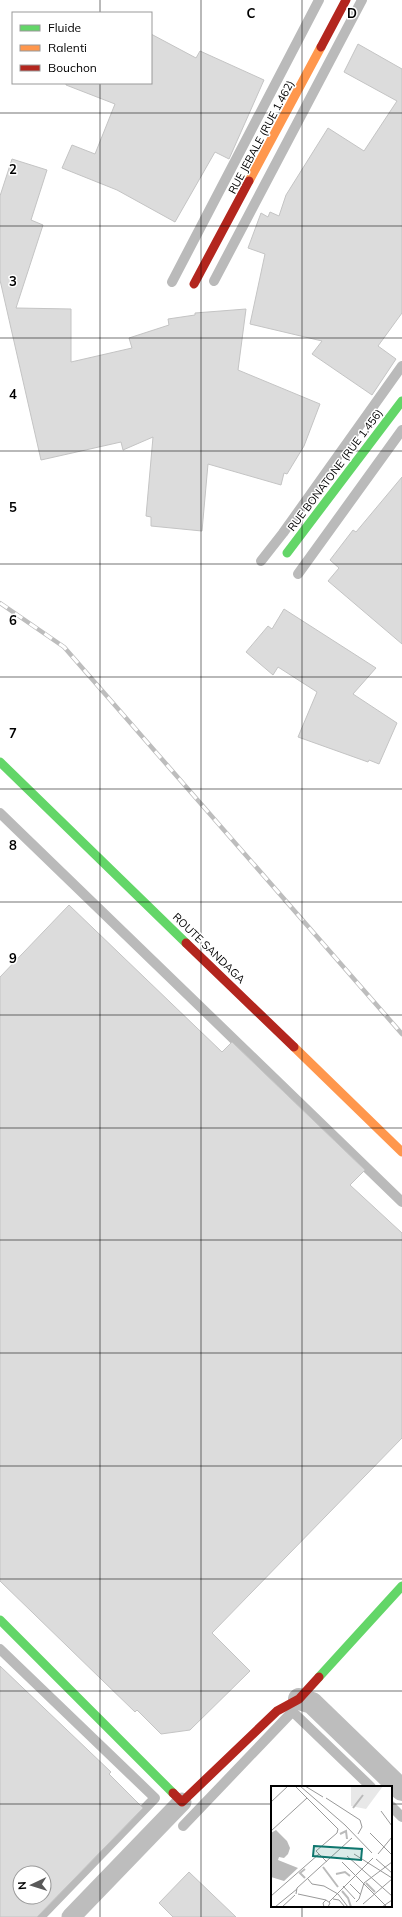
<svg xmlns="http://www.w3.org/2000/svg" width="402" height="1917" viewBox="0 0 402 1917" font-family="Mulish,sans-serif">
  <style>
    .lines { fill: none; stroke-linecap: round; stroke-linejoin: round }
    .stream { stroke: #bababa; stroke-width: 10 }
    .building { fill: #dcdcdc; stroke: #c4c4c4; fill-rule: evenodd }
    .lane { stroke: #bdbdbd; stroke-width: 19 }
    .street { stroke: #bdbdbd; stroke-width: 22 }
    .fast { stroke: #63d668; stroke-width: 9 }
    .slow { stroke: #ff974d; stroke-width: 9 }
    .jam { stroke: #b3261e; stroke-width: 9 }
    .rail-casing { stroke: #bdbdbd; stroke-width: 4.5 }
    .rail { stroke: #fff; stroke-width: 3; stroke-dasharray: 9; stroke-linecap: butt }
    .grid { fill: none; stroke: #000; stroke-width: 1; stroke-opacity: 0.55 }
    .labels { text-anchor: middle; stroke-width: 3; stroke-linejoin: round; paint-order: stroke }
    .street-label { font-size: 11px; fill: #000; stroke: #fff }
    .inset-river { fill: none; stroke: #bababa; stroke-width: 2 }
    .inset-road { fill: none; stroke: #999; stroke-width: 1 }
    .view { fill: #0f766e; fill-opacity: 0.15; stroke: #0f766e; stroke-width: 2 }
    .inset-edge { fill: none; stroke: #000; stroke-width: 2 }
    .grid-label { font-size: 13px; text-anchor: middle; font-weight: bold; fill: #000; stroke: #fff; stroke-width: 3; stroke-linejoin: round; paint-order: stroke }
  </style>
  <rect width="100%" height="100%" fill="#fff"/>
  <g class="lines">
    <!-- stream -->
    <path class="stream" d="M214,281l148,-281
      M172,282l147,-282
      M261,561l22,-28 119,-167
      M298,574l104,-144
      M0,813l402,389
      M0,1649l155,149 -115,119
      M391,1806l11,11
      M183,1826l108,-113h3l77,74"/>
  </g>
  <!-- building -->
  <path class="building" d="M151,34l45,24 4,-7 64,29 -35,79 -14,-7 -40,70 -58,-32 -55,-22 10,-23 23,9 20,-50 -49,-19v-2h85z
    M358,44l44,25v244l-24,33 18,13 -24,36 -60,-41 10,-13 -72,-17 15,-70 -17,-6 13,-35 7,4 2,-5 9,4 7,-21 42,-67 36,23 33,-50 -53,-29z
    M12,159l35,11 -16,50 12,5 -27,83 55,1v53l61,-14 -3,-10 40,-13 -1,-6 27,-4v-2l51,-4 -8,61 82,34 -16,42 -17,28 -3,-1 -3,12 -73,-21 -6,67 -51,-5v-9l-5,-1 7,-79 -30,13 -2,-8 -80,18 -41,-180v-84z
    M402,477v167l-74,-63 11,-13 -9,-8 23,-30 3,2z
    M284,609l92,59 -23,26 44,29 -18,41 -10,-4 -1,2 -70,-25 19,-45 -39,-25 -5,8 -27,-23 22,-26 4,3z
    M69,905l153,147 10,-10 133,128 -15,15 52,48v205l-190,195 38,38 -60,59 -29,4 -24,-24 -2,2 -135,-131v-604z
    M0,1666l111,106 -2,2 34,34 -106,109h-37zM20,1873h24v24h-24z
    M189,1872l47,45h-63l-14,-14z"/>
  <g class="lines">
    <!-- lane -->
    <path class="lane" d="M71,1917l111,-115"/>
    <!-- street -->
    <path class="street" d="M299,1699l13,4 90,87"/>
    <!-- fast -->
    <path class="fast" d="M287,553l115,-152
      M0,762l186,181
      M0,1620l173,173
      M319,1677l83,-91"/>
    <!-- slow -->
    <path class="slow" d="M249,181l72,-134
      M294,1047l108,105"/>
    <!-- jam -->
    <path class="jam" d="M321,47l25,-47
      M194,284l55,-103
      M186,943l108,104
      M173,1793l9,9 95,-91 22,-12 20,-22"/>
    <!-- rail casing -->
    <g class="rail-casing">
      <path id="rail" d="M0,603l64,44 338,387"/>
    </g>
    <!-- rail -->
    <use href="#rail" class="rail"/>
  </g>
  <!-- grid -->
  <path class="grid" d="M100,0v13M201,0v1917M302,0v1787M100,83v1834M0,113h402M0,226h402M0,338h402M0,451h402M0,564h402M0,677h402M0,789h402M0,902h402M0,1015h402M0,1128h402M0,1240h402M0,1353h402M0,1466h402M0,1579h402M0,1691h402M0,1804h272M391,1804h11M302,1906v11"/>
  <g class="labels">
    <!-- street labels -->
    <g class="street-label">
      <text transform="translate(261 137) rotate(-62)" y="4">RUE JEBALE (RUE 1.462)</text>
      <text transform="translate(335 470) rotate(-53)" y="4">RUE BONATONE (RUE 1.456)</text>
      <text transform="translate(209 948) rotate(44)" y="4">ROUTE SANDAGA</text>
    </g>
  </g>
  <!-- overview -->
  <g transform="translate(271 1786)">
    <rect width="121" height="121" fill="#fff"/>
    <path d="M80,0h32l-17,23 -15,-3z" fill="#e8e8e8"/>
    <path d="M5,44l11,11 3,7 -2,6 -4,4 -5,-1 -1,3 20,8 -14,13 -13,-4v-44z" fill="#bababa"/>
    <path class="inset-river" d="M82,22l10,-13M69,48l6,-3 1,8M52,81l15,20M34,83l-5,4 5,5M65,88l9,-2 5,4M95,97l9,9M71,105l6,7 3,9"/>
    <path class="inset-road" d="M24,0l43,43 -1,4 -21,18 11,11M29,0l45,39 27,28M34,0l18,11M55,12l34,22 2,7 -4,7M0,16l17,-16M110,25l11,15M0,45l36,-33M99,47l22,22M83,68l38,24M107,68l14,-17M76,70l45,40M105,73l16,14M71,76l45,45M37,93l4,5 12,2 14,8 10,13M79,98l11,11M72,100l12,13M25,108l1,-6 55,-50M27,108l28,6M0,110l48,-42M62,113l6,1 6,7M58,116l44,-44M85,116l3,-3 5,-16 28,-21M92,118l29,-25M4,121l22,-18M11,121l13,-12M53,121l-1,-4 3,-3 4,3 -2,4M111,121l10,-7"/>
    <path class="view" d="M43,60l48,3 -1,11 -48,-4z"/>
    <rect width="121" height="121" class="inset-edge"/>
  </g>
  <g class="grid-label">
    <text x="251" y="18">C</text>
    <text x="352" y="18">D</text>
    <text x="13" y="174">2</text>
    <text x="13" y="286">3</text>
    <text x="13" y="399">4</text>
    <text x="13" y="512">5</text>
    <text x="13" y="625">6</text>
    <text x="13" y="738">7</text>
    <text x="13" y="850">8</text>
    <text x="13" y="963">9</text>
  </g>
  <!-- legend -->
  <rect x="12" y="12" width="140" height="72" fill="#ffffff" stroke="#999999"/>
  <rect x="20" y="25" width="20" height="6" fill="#63d668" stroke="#999999"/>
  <text x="48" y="32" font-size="12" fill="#000000">Fluide</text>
  <rect x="20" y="45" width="20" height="6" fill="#ff974d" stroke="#999999"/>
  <text x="48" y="52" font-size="12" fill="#000000">Ralenti</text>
  <rect x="20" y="65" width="20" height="6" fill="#b3261e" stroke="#999999"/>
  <text x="48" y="72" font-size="12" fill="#000000">Bouchon</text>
  <!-- north arrow -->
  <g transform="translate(32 1885) rotate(266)"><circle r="19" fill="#ffffff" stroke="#999999"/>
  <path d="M0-3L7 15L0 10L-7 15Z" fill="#595959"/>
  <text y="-6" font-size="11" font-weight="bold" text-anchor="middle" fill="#000000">N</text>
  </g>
</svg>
